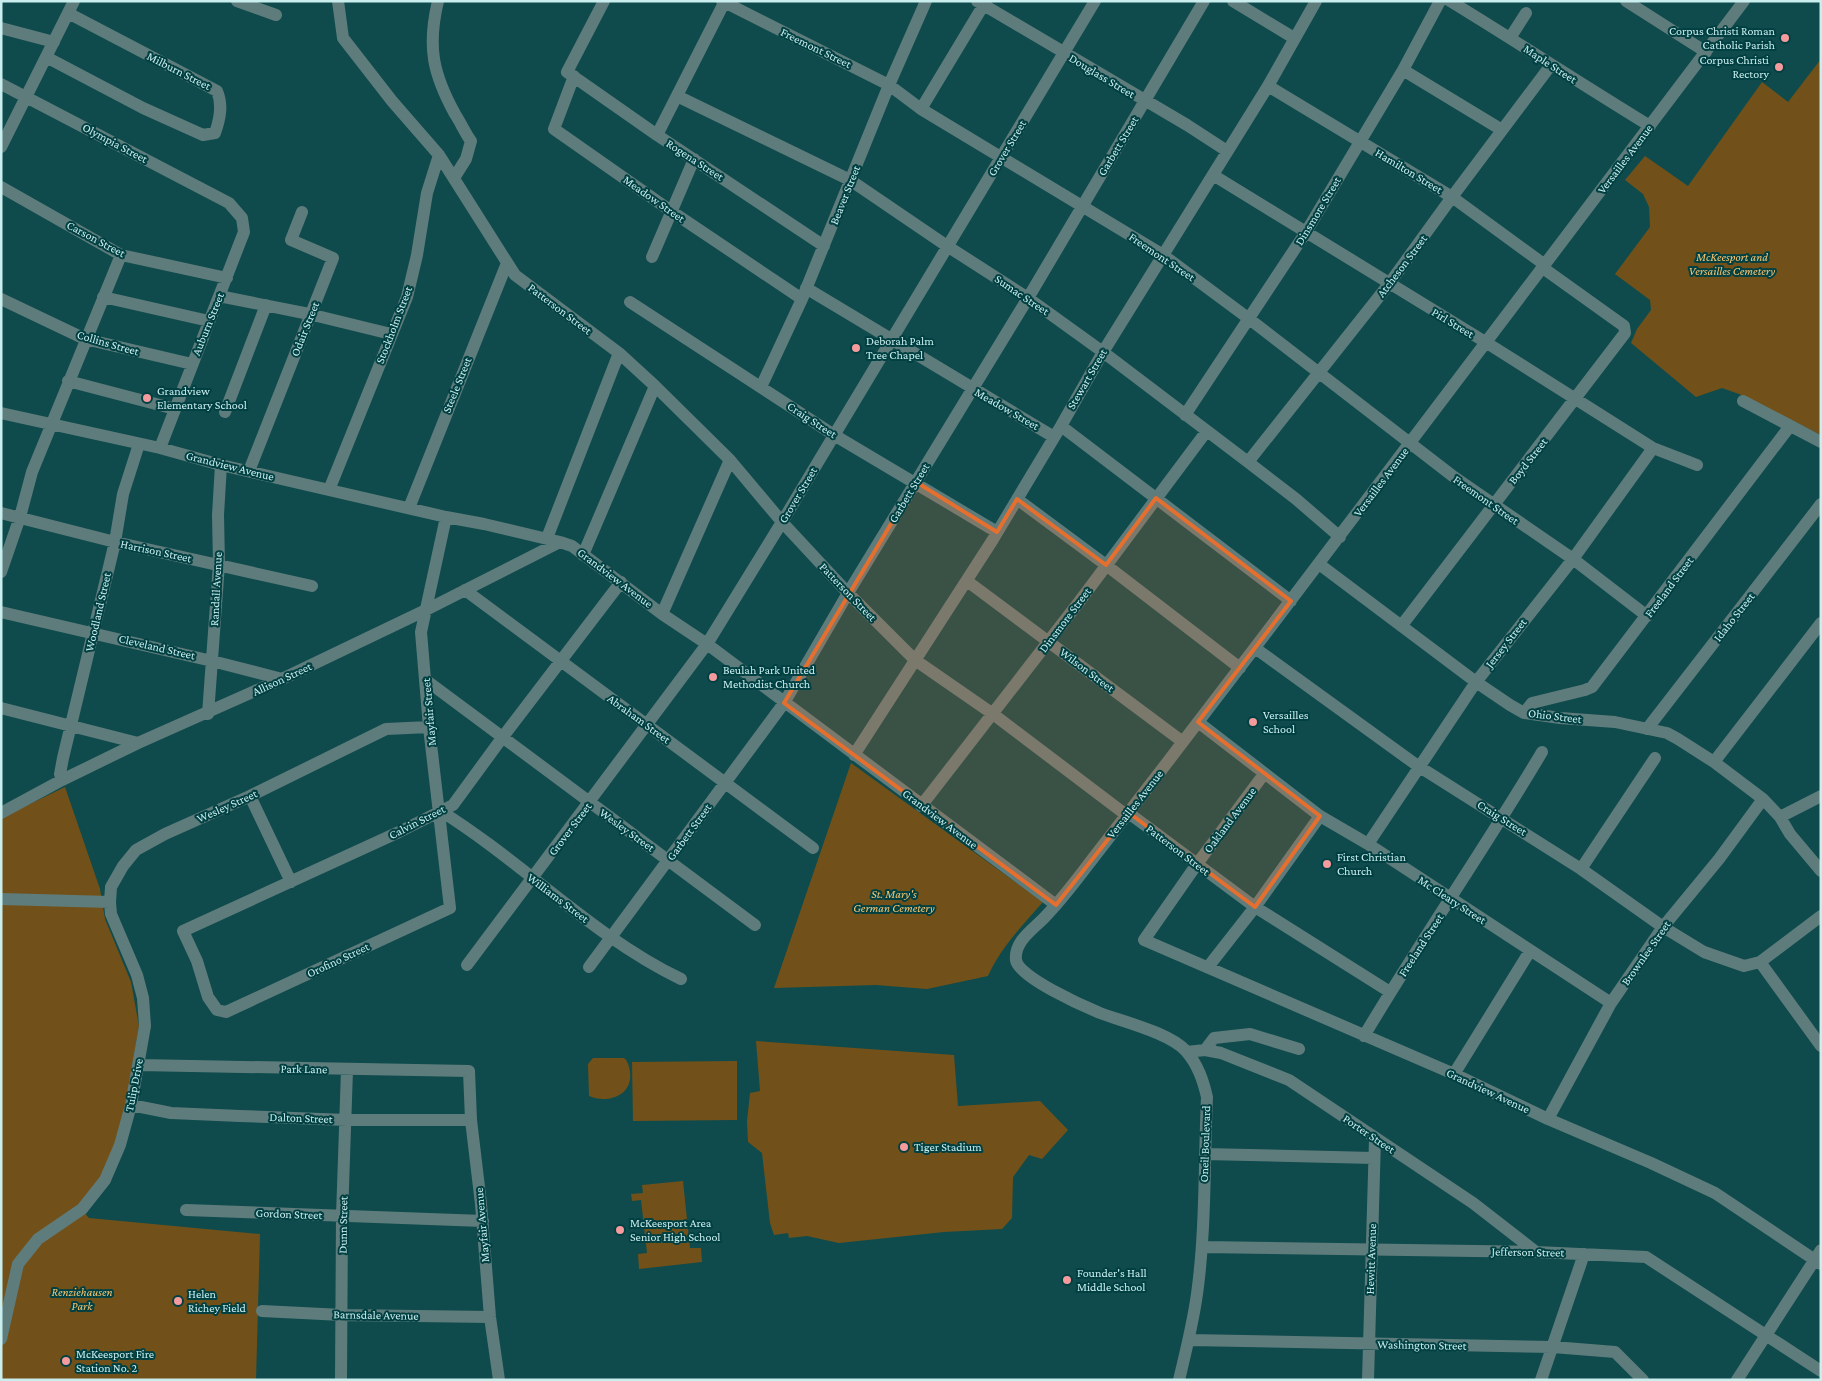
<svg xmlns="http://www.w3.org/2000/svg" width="1822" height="1381" viewBox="0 0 1822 1381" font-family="'Crimson Pro',serif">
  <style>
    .green { fill: #715119 }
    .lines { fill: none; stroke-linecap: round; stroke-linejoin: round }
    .minor { stroke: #5f7c7c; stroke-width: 12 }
    .marked { fill: #e46f2e; fill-opacity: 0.2; stroke: #e46f2e; stroke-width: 4; stroke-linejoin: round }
    .poi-dot { fill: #f59b9d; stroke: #004042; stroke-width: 2 }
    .labels { text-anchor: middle; stroke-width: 4; stroke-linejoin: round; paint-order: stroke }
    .poi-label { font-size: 12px; fill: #caedee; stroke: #004042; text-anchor: start }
    .street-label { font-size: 12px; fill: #caedee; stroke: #004042 }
    .park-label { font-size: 12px; font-style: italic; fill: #f9c572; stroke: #004042 }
  </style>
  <rect width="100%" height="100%" fill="#0f4b4c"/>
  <!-- green -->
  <path class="green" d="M1821,59v376l-82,-41 -17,-6 -26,9 -65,-54 6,-14 14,-19 -1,-10 -35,-26 35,-47 -1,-20 -6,-13 -18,-14 20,-24 43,30 74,-104 26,20z
    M851,763l192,139c-21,24 -42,45 -55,74l-61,13 -51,-4 -102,3z
    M65,787l35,102 5,30 26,63 8,44 -12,71 -11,46 -15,34 -23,28 11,13 171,16 -4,146h-255v-562z
    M756,1041l198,14 4,51 82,-5 28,29 -26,29 -13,-4 -16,22 -1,41 -10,11 -58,3 -105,11 -32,-7 -18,2 -1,-5 -14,2 -4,-12 -8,-70 -14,-11 -1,-21 3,-28 10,-2z
    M593,1058h31c4,3 5,8 6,14 3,24 -23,32 -41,24l-1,-32z
    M737,1061v59l-104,1 -1,-59z
    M683,1181l7,67h11l1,14 -63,7 -1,-15 9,-1 -6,-53 -9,1 -1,-7 12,-1 -1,-8z"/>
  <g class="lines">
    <!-- minor -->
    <path class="minor" d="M237,1l39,14
      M338,1l5,37 49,63 47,54 76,120 104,78 36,33 75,74 52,62 66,71 67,67 78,54 128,97 13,6 121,90 135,85
      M438,1c-11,46 -5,73 17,113 6,9 10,19 16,27l-5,18 -12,19
      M604,1l-37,71 90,63 167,111
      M722,1l167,84 32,24 242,146 85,63 206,159 119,82 74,57
      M977,1l210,124 40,26
      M1233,1l61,37
      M1450,1c67,41 133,84 200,125
      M1626,1l80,51
      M1,28l53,14
      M1510,38l16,-25
      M46,57l97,51 60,27 12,-2c5,-14 8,-28 2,-42l-149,-78
      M1403,70l99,60
      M574,76l-20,53 117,82 131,88
      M1,84l228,119 13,15 2,14 -84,216
      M1268,86l184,111 93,68
      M677,96l173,84 97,66 81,52 75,54 145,110 48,37 44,38
      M921,109l65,-108
      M657,135l68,-134
      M1,147l73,-146
      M1213,175l274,168 166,105 44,17
      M1,187l120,68 106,23
      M652,257l42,-98
      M806,288l248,149
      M219,296l90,18 82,20
      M103,297l106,24
      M1,299l84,40 107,25
      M630,302l204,133 163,97
      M68,381l107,28
      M761,387l41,-88 87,-214 37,-84
      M1743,401l78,41
      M225,412l41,-107
      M1,413l159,35 61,17 225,52 38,7 76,18 12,4 90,68 45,30 349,261
      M1185,415l121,-183 97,-162 37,-69
      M1061,426l230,175
      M1248,462l141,-178 63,-87 99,-132
      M249,471l84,-213 -42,-18 11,-28
      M329,490l78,-193 10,-42 10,-62 12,-38
      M1017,499l89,66 134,103
      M409,508l98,-245
      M1,513l114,29 197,44
      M446,517l-25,115 8,95 21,181 -224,104 -9,-2 -9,-13 -11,-36 -14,-30 216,-99 54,-27 49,-67 119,-156
      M547,538l72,-185
      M583,555l72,-169
      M1319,564l157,118 34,23 14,8 36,5 55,4 52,11 11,6 36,23 49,37 17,18 10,17 31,37
      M1,572l19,-55 12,-45 89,-217
      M967,581l216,161
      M465,590l348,258
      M1,612l211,49 70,18
      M662,614l68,-154
      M1402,625l223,-292 -1,-7 -81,-58
      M1255,648l163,118 163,103 82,58 41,25 40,14 16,-4 61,-46
      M427,681l328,244
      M1,708l137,35
      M1524,713l8,-10 53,-13 7,-3 198,-261
      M208,714l11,-150 -1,-49 3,-50
      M1198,722l122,94 48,28 243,159
      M1647,729l174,-225
      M854,755l138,-214 69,-115 42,-74 165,-266 48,-85
      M1714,762l107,-139
      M1264,774l-67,90 -53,76 310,134 94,45 103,44 64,30 106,71
      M62,780l-2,-6 3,-16 52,-216 8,-48 16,-50
      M250,796l41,86
      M921,806l158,-204 127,-170
      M439,810c84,52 153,126 242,169
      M1,813l61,-33 76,-37 144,-64 144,-69 134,-68
      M1780,817l41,-21
      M1368,844l108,-162 97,-123 80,-111
      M1581,869l74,-111
      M1,899l109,3
      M1760,962l61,84
      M467,965l240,-321 75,-122 313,-521
      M589,967l195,-264 64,-110 180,-295 176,-297
      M1208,967l47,-60 65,-91
      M1364,1036c57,-96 121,-188 178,-284
      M1205,1050l9,-12 36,-4 49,15
      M1187,1052l18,-2 16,3 68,27 184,123 63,49
      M139,1065l330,6 2,49 10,84 9,113 9,63
      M1454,1074l76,-123
      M131,1105l40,8 69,3 107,4h124
      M1548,1119l63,-116 52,-76 56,-68 44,-60
      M1205,1154l169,4
      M186,1210l297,11
      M1202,1247l334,5 110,5 175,114
      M262,1311l80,4 148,2
      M1,1339l17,-75 20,-25 44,-30 23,-29 15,-35 11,-40 14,-79 -2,-28 -6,-23 -26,-61 -1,-12 1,-15 12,-21 13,-16 29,-16 85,-38 136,-67 43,-2
      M1189,1340l364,7 62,5 28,28
      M341,1380l1,-164 5,-146
      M1179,1380c7,-29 14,-57 18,-86 9,-65 7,-132 10,-197 -4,-17 -9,-32 -21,-46 -16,-18 -62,-29 -86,-38 -17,-7 -82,-36 -84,-53 -2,-18 16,-30 27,-41 19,-19 35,-41 51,-62 24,-31 48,-62 72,-93 194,-253 385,-508 578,-763
      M1368,1380l7,-241
      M1541,1380l43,-126
      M1737,1380l84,-130"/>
  </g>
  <!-- marked area -->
  <path class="marked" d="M916,482l81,50 20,-33 89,66 50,-67 135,103 -93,121 122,94 -65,91 -126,-94 -73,92 -272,-202z"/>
  <!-- markers -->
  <g class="poi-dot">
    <circle cx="1785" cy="38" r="5"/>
    <circle cx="1779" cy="67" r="5"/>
    <circle cx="856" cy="348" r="5"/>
    <circle cx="147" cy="398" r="5"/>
    <circle cx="713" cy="677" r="5"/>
    <circle cx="1253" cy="722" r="5"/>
    <circle cx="1327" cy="864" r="5"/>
    <circle cx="904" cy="1147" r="5"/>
    <circle cx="620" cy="1230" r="5"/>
    <circle cx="1067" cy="1280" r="5"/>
    <circle cx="178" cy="1301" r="5"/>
    <circle cx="66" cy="1361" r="5"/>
  </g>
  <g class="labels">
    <!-- poi labels -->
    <g class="poi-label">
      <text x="1775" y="35" text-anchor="end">Corpus Christi Roman<tspan x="1775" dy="14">Catholic Parish</tspan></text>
      <text x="1769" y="64" text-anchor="end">Corpus Christi<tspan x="1769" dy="14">Rectory</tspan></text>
      <text x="866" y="345">Deborah Palm<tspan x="866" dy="14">Tree Chapel</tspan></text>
      <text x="157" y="395">Grandview<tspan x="157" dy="14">Elementary School</tspan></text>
      <text x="723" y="674">Beulah Park United<tspan x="723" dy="14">Methodist Church</tspan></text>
      <text x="1263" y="719">Versailles<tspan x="1263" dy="14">School</tspan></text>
      <text x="1337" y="861">First Christian<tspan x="1337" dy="14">Church</tspan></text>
      <text x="914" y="1151">Tiger Stadium</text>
      <text x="630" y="1227">McKeesport Area<tspan x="630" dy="14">Senior High School</tspan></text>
      <text x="1077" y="1277">Founder's Hall<tspan x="1077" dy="14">Middle School</tspan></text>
      <text x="188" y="1298">Helen<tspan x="188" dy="14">Richey Field</tspan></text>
      <text x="76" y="1358">McKeesport Fire<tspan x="76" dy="14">Station No. 2</tspan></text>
    </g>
    <!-- street labels -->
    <g class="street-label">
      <text transform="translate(816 48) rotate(26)" y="4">Freemont Street</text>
      <text transform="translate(1550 64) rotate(33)" y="4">Maple Street</text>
      <text transform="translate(179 71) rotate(27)" y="4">Milburn Street</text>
      <text transform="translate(1102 76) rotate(31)" y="4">Douglass Street</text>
      <text transform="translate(115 143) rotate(28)" y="4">Olympia Street</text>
      <text transform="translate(1118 146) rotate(-59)" y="4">Garbett Street</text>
      <text transform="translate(1007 148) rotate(-59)" y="4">Grover Street</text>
      <text transform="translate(1625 159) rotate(-53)" y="4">Versailles Avenue</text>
      <text transform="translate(695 160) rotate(33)" y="4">Rogena Street</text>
      <text transform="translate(1409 171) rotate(31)" y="4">Hamilton Street</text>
      <text transform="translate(845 195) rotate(-68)" y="4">Beaver Street</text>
      <text transform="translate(654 199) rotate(35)" y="4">Meadow Street</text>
      <text transform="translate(1318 211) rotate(-59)" y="4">Dinsmore Street</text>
      <text transform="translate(96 239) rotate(28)" y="4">Carson Street</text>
      <text transform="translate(1162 257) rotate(34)" y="4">Freemont Street</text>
      <text transform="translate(1402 266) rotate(-53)" y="4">Atcheson Street</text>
      <text transform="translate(1022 295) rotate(34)" y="4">Sumac Street</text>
      <text transform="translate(560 309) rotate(37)" y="4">Patterson Street</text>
      <text transform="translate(1453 323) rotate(31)" y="4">Pirl Street</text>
      <text transform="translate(208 324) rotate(-68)" y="4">Auburn Street</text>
      <text transform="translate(394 325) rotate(-69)" y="4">Stockholm Street</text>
      <text transform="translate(305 329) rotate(-68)" y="4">Odair Street</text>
      <text transform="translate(108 343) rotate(16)" y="4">Collins Street</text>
      <text transform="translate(1087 379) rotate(-60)" y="4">Stewart Street</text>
      <text transform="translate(457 385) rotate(-68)" y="4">Steele Street</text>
      <text transform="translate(1007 409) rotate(30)" y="4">Meadow Street</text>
      <text transform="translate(812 420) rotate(33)" y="4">Craig Street</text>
      <text transform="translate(1528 461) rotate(-52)" y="4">Boyd Street</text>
      <text transform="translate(230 466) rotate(14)" y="4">Grandview Avenue</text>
      <text transform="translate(1381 482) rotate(-53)" y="4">Versailles Avenue</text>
      <text transform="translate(909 493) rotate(-59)" y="4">Garbett Street</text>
      <text transform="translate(798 495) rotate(-59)" y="4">Grover Street</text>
      <text transform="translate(1486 500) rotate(35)" y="4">Freemont Street</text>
      <text transform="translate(156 551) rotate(12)" y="4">Harrison Street</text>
      <text transform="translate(615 578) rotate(37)" y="4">Grandview Avenue</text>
      <text transform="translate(1669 587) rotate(-53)" y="4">Freeland Street</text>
      <text transform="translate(216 589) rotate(-87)" y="4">Randall Avenue</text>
      <text transform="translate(848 592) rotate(46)" y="4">Patterson Street</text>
      <text transform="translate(98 612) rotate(-77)" y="4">Woodland Street</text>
      <text transform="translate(1734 617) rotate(-52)" y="4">Idaho Street</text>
      <text transform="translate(1065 620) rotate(-53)" y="4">Dinsmore Street</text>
      <text transform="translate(1506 643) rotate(-52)" y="4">Jersey Street</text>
      <text transform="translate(157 647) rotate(13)" y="4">Cleveland Street</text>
      <text transform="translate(1087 670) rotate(37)" y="4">Wilson Street</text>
      <text transform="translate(282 679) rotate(-25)" y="4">Allison Street</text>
      <text transform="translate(429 712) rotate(-95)" y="4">Mayfair Street</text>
      <text transform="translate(1555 716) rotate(7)" y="4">Ohio Street</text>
      <text transform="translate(639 719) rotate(36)" y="4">Abraham Street</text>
      <text transform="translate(1135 804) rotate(-52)" y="4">Versailles Avenue</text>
      <text transform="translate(227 806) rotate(-24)" y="4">Wesley Street</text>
      <text transform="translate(1502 818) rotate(32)" y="4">Craig Street</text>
      <text transform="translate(940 819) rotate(37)" y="4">Grandview Avenue</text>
      <text transform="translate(1230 820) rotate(-53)" y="4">Oakland Avenue</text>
      <text transform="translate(417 822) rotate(-27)" y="4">Calvin Street</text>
      <text transform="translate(570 829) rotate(-53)" y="4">Grover Street</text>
      <text transform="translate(627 830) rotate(36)" y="4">Wesley Street</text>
      <text transform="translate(689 832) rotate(-54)" y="4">Garbett Street</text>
      <text transform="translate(1178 850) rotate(37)" y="4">Patterson Street</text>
      <text transform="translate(558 898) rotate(37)" y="4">Williams Street</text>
      <text transform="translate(1452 900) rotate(33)" y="4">Mc Cleary Street</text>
      <text transform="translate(1421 945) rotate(-57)" y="4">Freeland Street</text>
      <text transform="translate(1646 953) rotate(-55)" y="4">Brownlee Street</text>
      <text transform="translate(338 960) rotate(-25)" y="4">Orofino Street</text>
      <text transform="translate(304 1069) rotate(1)" y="4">Park Lane</text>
      <text transform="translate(134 1085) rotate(-79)" y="4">Tulip Drive</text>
      <text transform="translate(1488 1091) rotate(25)" y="4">Grandview Avenue</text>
      <text transform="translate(301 1118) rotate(2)" y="4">Dalton Street</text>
      <text transform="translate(1369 1134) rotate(34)" y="4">Porter Street</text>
      <text transform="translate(1205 1144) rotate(-88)" y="4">Oneil Boulevard</text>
      <text transform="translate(289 1214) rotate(2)" y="4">Gordon Street</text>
      <text transform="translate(343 1225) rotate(-89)" y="4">Dunn Street</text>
      <text transform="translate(482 1225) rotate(-95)" y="4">Mayfair Avenue</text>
      <text transform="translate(1528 1252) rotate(1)" y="4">Jefferson Street</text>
      <text transform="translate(1371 1259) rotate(-88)" y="4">Hewitt Avenue</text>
      <text transform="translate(376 1315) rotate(1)" y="4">Barnsdale Avenue</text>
      <text transform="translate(1422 1345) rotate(1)" y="4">Washington Street</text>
    </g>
    <!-- park labels -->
    <g class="park-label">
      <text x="1732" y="261">McKeesport and<tspan x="1732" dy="14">Versailles Cemetery</tspan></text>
      <text x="894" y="898">St. Mary's<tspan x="894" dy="14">German Cemetery</tspan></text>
      <text x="82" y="1296">Renziehausen<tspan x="82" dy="14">Park</tspan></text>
    </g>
  </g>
  <!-- border -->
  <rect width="1822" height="1381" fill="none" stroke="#caedee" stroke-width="5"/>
</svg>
